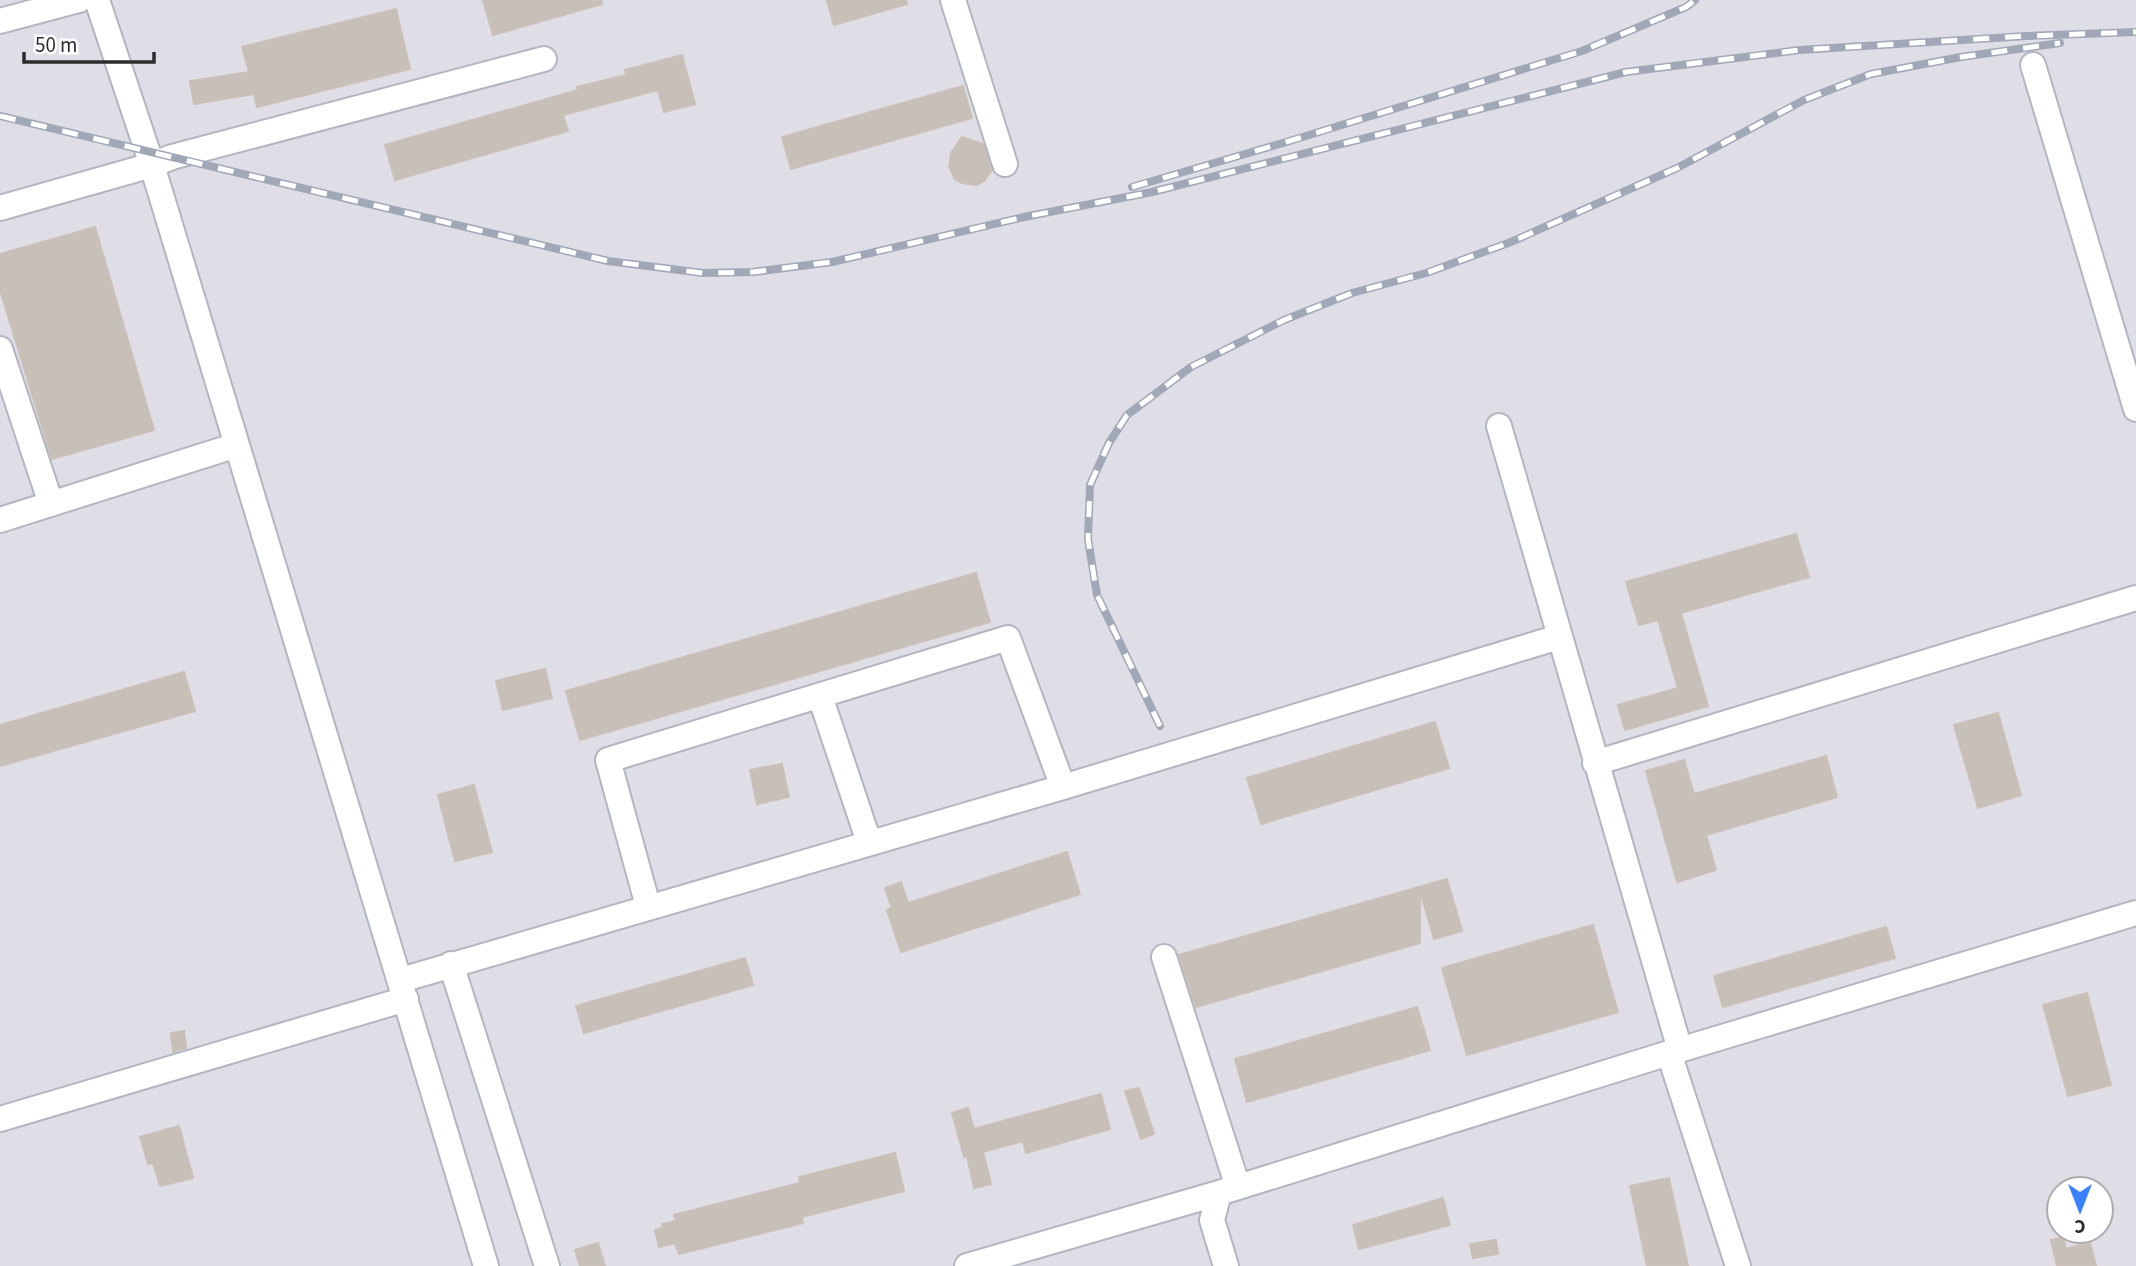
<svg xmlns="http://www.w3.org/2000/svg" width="2136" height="1266" viewBox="0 0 2136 1266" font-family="'Source Sans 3',sans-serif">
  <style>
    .industrial { fill: #dfdee6; fill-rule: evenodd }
    .building { fill: #c6c0b9; stroke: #cac0b7; stroke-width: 2 }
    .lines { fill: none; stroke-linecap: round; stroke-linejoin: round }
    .minor-casing { stroke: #b2b6c0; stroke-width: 28 }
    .minor { stroke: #fff; stroke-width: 24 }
    .rail-casing { stroke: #a0a7b7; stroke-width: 8 }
    .rail { stroke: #fff; stroke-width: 5; stroke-dasharray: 16; stroke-linecap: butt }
  </style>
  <rect width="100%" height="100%" fill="#eee4de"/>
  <!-- industrial -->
  <path class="industrial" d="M0,0h2136v1266h-2136zM2059,1189h42v42h-42z"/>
  <!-- building -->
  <path class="building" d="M483,0h118l1,4 -109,31z
    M827,0h79l1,4 -73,21z
    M396,9l14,60 -153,38 -3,-13 -60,10 -4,-23 59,-9 -7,-25z
    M682,55l13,49 -31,8 -6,-22 -95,25 5,16 -173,49 -10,-35 193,-55 -1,-3 49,-12 -1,-5z
    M963,86l9,32 -181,51 -9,-32z
    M962,137l21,7 9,26 -8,11 -7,4 -15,-2 -7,-4 -6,-12 2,-14z
    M95,227l59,203 -102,29 -52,-169v-36z
    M1796,534l13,43 -128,36 27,93 -83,24 -7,-25 60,-17 -20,-68 -19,5 -13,-43z
    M976,573l14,49 -410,118 -14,-49z
    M545,669l7,29 -49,12 -7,-29z
    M184,672l11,39 -195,55v-41z
    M1998,713l23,82 -43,13 -24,-83z
    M1435,722l14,46 -188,56 -14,-46z
    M1826,756l11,41 -131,38 10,35 -39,12 -31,-111 38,-11 10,34z
    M782,764l7,33 -32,7 -7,-34z
    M474,785l18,67 -37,9 -17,-66z
    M1067,852l13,42 -179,58 -14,-42 5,-2 -7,-20 16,-6 7,21z
    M1447,879l15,52 -28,8 -14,-48v52l-224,64 -17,-52z
    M1593,925l25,87 -151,43 -25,-87z
    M1886,927l9,31 -172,49 -9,-31z
    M745,958l8,27 -169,48 -8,-27z
    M2087,993l24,92 -43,11 -25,-91z
    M1417,1007l13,43 -183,52 -12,-43z
    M184,1031l2,17 -13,4 -2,-19z
    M1139,1088l15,46 -13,5 -16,-48z
    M1101,1094l9,35 -84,24 -3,-12 -40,11 8,32 -17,4 -7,-32 -3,1 -12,-44 16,-5 6,21z
    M179,1126l14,52 -33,8 -7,-23 -5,1 -8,-27z
    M895,1153l9,38 -102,26 1,6 -124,31 -4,-11 -16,4 -4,-17 8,-2 -1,-4 14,-3 -2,-6 126,-32 -1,-6z
    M1669,1178l19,88h-41l-17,-80z
    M1443,1198l7,27 -91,24 -6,-24z
    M2063,1237l3,12 24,-7 6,24h-39l-6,-26z
    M1496,1240l2,14 -25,4 -3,-14z
    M598,1243l7,23h-25l-5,-16z"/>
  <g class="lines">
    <!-- minor casing -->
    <g class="minor-casing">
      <path id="minor" d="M97,0l55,165 334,1101
        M953,0l52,164
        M0,21l79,-21
        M2033,65l103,344
        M0,208l152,-43 20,-8 372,-98
        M0,349l51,155
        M1499,426l181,624
        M0,520l237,-75
        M820,696l49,146
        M1595,763l541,-165
        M648,906l-40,-146 400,-122 55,149
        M1164,957l74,230
        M451,964l96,302
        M401,980l662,-193 496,-150
        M1669,1053l69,213
        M0,1119l406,-120
        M1219,1193l-7,27 14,46
        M967,1266l252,-73 450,-140 467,-140"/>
    </g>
    <!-- minor -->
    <use href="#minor" class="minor"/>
    <!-- rail casing -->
    <g class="rail-casing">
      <path id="rail" d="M0,116l608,145 95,12 50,-1 79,-10 192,-45 128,-25 474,-120 173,-22 228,-14 109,-4
        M1132,187l151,-44 299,-92 104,-44 9,-7
        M1160,726l-63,-131 -9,-56 2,-54 19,-42 18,-28 64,-48 93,-47 68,-27 74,-20 85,-31 166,-74 127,-68 67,-26 90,-17 99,-14"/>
    </g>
    <!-- rail -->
    <use href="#rail" class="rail"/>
  </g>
  <!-- north arrow -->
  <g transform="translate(2080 1210) rotate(180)"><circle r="33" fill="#ffffff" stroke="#ababab" stroke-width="2"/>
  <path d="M0-5L12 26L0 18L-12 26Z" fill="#3a81ff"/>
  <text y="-10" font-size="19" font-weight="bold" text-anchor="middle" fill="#2c2c2c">С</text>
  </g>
  <!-- scale -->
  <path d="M24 52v10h130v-10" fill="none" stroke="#2c2c2c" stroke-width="3.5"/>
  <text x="35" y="52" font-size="21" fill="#2c2c2c" stroke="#ffffff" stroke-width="5" paint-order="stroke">50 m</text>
</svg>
